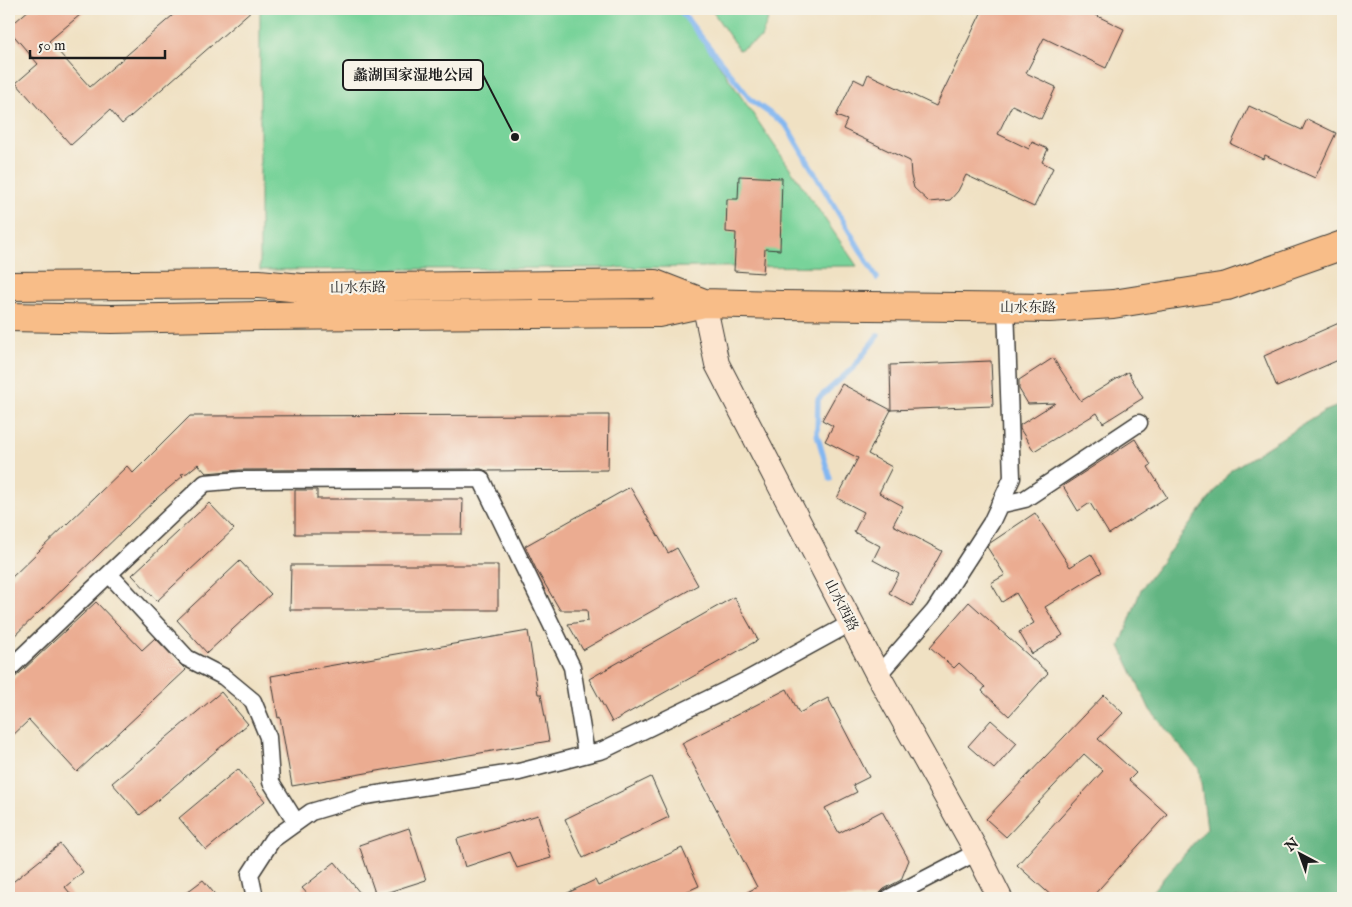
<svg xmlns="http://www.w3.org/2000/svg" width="1352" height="907" viewBox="0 0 1352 907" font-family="'IM FELL English','Noto Serif SC',serif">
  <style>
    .green { fill: #78d39a; stroke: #4a785b }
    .forest { fill: #62b582; stroke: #3f684f }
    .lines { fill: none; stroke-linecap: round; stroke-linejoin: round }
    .stream { stroke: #83b7f1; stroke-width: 5.5 }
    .building { fill: #ebac91 }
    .street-casing { stroke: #3c3a35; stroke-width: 19 }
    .secondary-casing { stroke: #3c3a35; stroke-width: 26 }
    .highway-casing { stroke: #3c3a35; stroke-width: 30 }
    .street { stroke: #fff; stroke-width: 16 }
    .secondary { stroke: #fce5cf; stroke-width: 24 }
    .highway { stroke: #f8bd88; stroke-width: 28 }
    .labels { text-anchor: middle; stroke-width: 4.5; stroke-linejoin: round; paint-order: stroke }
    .street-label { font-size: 14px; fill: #1c1c1c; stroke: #f7f3e8 }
    .leader { fill: none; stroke: #1c1c1c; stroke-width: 2 }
    .callout-dot { fill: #1c1c1c; stroke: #f7f3e8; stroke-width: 2 }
    .callout { fill: #f7f3e8; stroke: #1c1c1c; stroke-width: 2 }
    .callout-label { font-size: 15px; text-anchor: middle; font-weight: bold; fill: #1c1c1c }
  </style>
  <rect width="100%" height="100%" fill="#f7f3e8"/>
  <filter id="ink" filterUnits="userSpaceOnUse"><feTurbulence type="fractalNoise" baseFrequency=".02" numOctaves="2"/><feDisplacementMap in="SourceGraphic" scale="10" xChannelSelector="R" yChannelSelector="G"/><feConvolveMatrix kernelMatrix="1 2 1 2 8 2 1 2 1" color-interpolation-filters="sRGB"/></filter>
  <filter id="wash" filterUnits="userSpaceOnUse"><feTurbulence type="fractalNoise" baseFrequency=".0096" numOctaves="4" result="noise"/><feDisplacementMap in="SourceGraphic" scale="20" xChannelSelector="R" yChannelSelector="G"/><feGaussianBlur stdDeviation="1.12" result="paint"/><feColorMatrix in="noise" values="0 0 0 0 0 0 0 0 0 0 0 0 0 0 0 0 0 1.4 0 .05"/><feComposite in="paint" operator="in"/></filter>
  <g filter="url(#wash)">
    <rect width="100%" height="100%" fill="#f0e1c3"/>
    <!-- green -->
    <path class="green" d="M260,9h421l176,257 -597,4z
      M711,9h61l-11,29 -22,12z"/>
    <!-- forest -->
    <path class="forest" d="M1343,404v494h-193l-2,-2 59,-68 -8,-59 -49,-59 -30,-64 21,-57 90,-119 92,-58z"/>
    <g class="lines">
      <!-- stream -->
      <path class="stream" d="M679,9l72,91 35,25 91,153
        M830,479l-13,-45 1,-35 35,-31 25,-33"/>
    </g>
    <g id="blocks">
      <!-- building -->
      <path class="building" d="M30,9h57l-38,32 41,46 90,-78h73l-131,115 -12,-14 -39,35 -55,-62 22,-19 -29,-34v-3z
        M983,9h100l41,20 -18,39 -62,-30 -18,35 30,14 -15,32 -29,-14 -14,29 31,15 3,-7 16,7 -6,13 11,6 -19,39 -68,-32 -8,16 -8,9 -21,2 -15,-14 -3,-12 -1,-15 -67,-32 4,-9 -11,-4 18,-37 10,5 4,-10 68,32z
        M1249,106l53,24 5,-11 29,14 -21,45 -50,-23 -2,4 -32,-15z
        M739,176l43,2 -2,72 -15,-1 -2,24 -29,-2 2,-38 -10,-1 1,-33h11z
        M1339,323l4,9v26l-66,29 -13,-31z
        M1053,358l28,43 47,-29 15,26 -40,25 -6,-10 -63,38 -14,-22v-4l35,-22 -27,1 -9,-15v-9z
        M991,361l2,45 -102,4 -1,-45z
        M842,384l49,26 -23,44 24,13 -13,26 24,13 -10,19 49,26 -30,55 -23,-13 10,-19 -26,-14 7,-14 -26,-14 10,-20 -27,-14 21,-40 -33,-17 8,-15 -11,-6z
        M609,415l-1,55 -121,1 -6,-2 -241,1 -34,3 -8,-9 -11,9 -6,1 2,2 -26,22 -148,143v-61l118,-114 6,7 57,-57z
        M1135,439l16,26 -3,2 19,30 -58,37 -19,-31 -12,8 -15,-25z
        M630,487l38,66 9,-5 21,37 -115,65 -15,-26 20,-3 -1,-11h-27l-24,-41 -11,-23z
        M295,490h22v9h146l-1,35h-167z
        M209,503l25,26 -77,72 -25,-26z
        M1035,513l35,54 21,-13 11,18 -57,35 18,28 -31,19 -13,-22 15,-9 -18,-30 -14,9 -11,-19 14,-8 -18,-28 3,-4z
        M240,561l31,33 -64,59 -30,-33z
        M291,565h207v45h-208z
        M734,597l24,43 -146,82 -23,-43z
        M96,602l46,48 13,-12 31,32 -109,102 -48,-52 -20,19v-56z
        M969,602l79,71 -39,43 -27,-25 3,-4 -26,-24 -5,5 -24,-21z
        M528,631l10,63h3l8,47 -257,45 -12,-69 -2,1 -7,-42z
        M787,689l12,24 29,-15 41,79 -16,8 4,7 -32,16 14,25 43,-22 27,49 -8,20 -17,9 -4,4 -1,5h-143l21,-11 -75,-144z
        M221,692l27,32 -108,91 -28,-32z
        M1104,695l19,18 -25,26 38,34 -7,7 38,34 -76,84h-37l-37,-33 86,-94 -19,-17 -78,83 -20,-18z
        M991,720l26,23 -23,26 -26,-23z
        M238,769l27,32 -59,49 -27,-32z
        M651,777l18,40 -86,41 -18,-39z
        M538,815l13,43 -34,10 -7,-16 -45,15 -8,-28z
        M409,828l17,52 -50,16 -17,-51z
        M60,844l23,28 -18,15 9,11h-65v-13z
        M682,848l17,38 -27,12h-115l38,-18 3,6z
        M335,862l29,36h-53l-9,-10z
        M203,880l15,18h-39z"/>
    </g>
  </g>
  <g filter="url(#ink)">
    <use href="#blocks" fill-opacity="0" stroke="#3c3a35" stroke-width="1"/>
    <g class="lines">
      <!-- street casing -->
      <g class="street-casing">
        <path id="street" d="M999,505l26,-6 114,-76
          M9,669l100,-95
          M878,675l56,-64 57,-88 21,-45 -6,-171
          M296,822l-25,-40 -3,-45 -15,-36 -29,-24 -37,-19 -78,-84 96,-91 35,-3 241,-1 91,188 14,87
          M255,898l-5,-24 22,-34 39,-28 54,-16 154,-24 84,-22 142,-69 106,-58
          M889,898l88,-46"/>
      </g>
      <!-- secondary casing -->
      <g class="secondary-casing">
        <path id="secondary" d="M704,303l13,61 161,311 99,177 23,46"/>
      </g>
      <!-- highway casing -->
      <g class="highway-casing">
        <path id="highway" d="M9,286l250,-2 42,4 354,-4 49,19
          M9,317l103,2 148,-3 398,-3 46,-10 77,2 268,3 64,-4 114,-18 116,-41"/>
      </g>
      <!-- street -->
      <use href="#street" class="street"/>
      <!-- secondary -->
      <use href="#secondary" class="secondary"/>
      <!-- highway -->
      <use href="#highway" class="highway"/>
    </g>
  </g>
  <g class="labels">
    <!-- street labels -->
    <g class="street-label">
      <text transform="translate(358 287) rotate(-1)" y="5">山水东路</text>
      <text x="1028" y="312">山水东路</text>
      <text transform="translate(842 605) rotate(63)" y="5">山水西路</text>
    </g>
  </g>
  <!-- callouts -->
  <path class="leader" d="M515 137L483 75"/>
  <circle class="callout-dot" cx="515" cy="137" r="5"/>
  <rect class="callout" x="343" y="60" width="140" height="30" rx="5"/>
  <g class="callout-label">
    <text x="413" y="80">蠡湖国家湿地公园</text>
  </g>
  <!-- margin -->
  <rect width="1352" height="907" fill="none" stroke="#f7f3e8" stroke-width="30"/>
  <!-- north arrow -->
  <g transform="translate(1300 854) rotate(319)" stroke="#f7f3e8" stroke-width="4" paint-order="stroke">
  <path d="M0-4L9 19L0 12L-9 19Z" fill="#1c1c1c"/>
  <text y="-8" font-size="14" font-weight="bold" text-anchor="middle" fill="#1c1c1c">N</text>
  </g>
  <!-- scale -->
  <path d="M30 50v8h135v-8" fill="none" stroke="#1c1c1c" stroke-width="2.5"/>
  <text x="38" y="50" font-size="15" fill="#1c1c1c" stroke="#f7f3e8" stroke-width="4" paint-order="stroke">50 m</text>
</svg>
